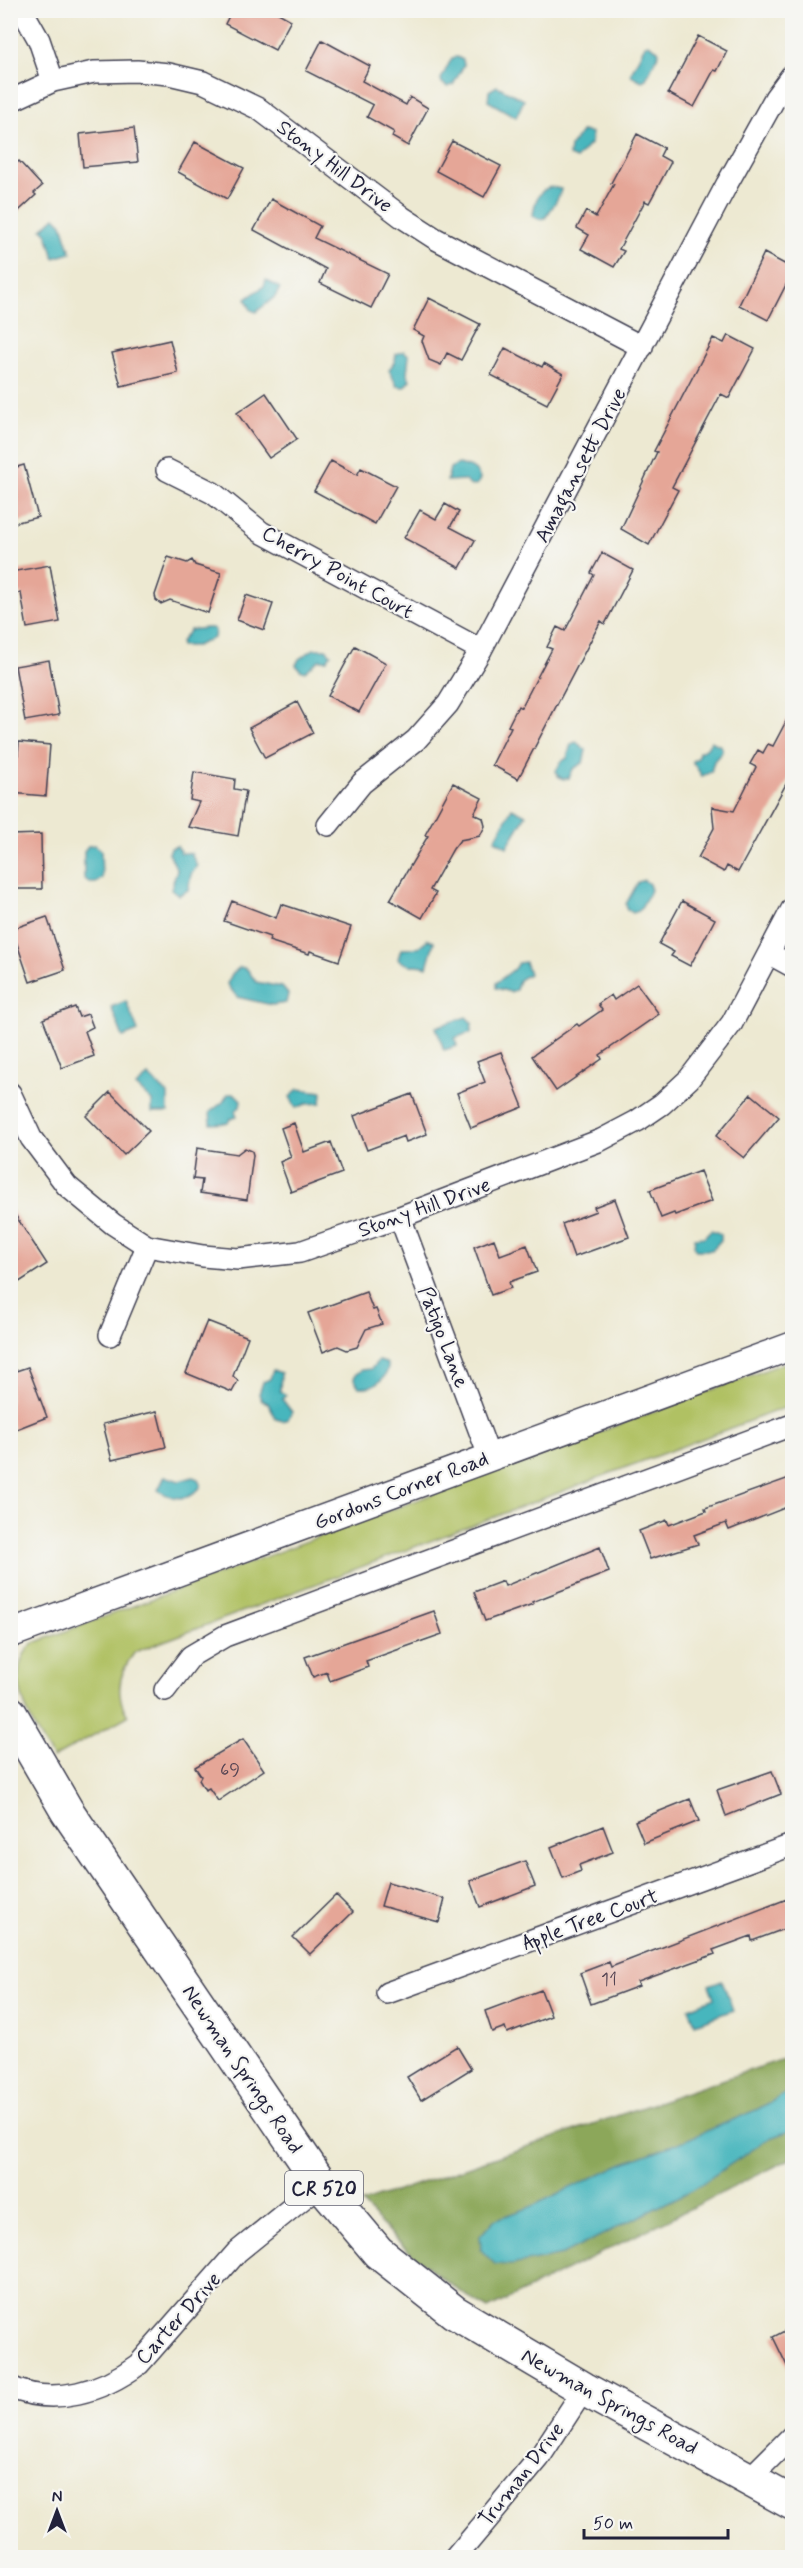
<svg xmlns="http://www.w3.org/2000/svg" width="803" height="2568" viewBox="0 0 803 2568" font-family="Mynerve,sans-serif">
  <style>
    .green { fill: #b0c164; stroke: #697250; stroke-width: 1.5 }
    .forest { fill: #8ca75a; stroke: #57644a; stroke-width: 1.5 }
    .water { fill: #47b6bd; stroke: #346c7c; stroke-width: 1.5 }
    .building { fill: #e5a697 }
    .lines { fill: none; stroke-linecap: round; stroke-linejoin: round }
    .minor-casing { stroke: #404052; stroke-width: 24 }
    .tertiary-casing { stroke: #404052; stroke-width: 30 }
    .primary-casing { stroke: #404052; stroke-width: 36 }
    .minor { stroke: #fff; stroke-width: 21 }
    .tertiary { stroke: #fff; stroke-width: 27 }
    .primary { stroke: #fff; stroke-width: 33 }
    .labels { text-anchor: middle; stroke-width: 4.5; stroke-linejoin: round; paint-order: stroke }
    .number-label { font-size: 18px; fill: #534352 }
    .shield { fill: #f6f6f2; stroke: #626272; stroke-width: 1.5 }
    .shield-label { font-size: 20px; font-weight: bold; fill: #22223b }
    .street-label { font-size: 21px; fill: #22223b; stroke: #f6f6f2 }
  </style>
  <rect width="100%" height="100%" fill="#f6f6f2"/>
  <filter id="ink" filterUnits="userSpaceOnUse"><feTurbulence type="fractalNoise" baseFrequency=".0167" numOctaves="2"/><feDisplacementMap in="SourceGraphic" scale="12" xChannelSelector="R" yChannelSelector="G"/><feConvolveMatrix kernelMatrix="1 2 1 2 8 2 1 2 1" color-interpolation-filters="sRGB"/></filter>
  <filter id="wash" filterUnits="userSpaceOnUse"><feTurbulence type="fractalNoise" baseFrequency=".008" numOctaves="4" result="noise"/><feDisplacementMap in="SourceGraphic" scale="24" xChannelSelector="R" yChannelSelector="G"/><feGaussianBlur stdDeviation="1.35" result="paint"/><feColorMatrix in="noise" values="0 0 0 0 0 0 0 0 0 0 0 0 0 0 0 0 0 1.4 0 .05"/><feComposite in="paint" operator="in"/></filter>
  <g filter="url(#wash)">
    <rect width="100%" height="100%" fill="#ede9d2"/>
    <!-- green -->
    <path class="green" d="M792,1360v45l-657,247c-16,20 -21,42 -7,64l-75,42c-21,-31 -53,-88 -19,-115z"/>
    <!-- forest -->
    <path class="forest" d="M792,2056v102l-304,151c-49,-29 -89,-63 -126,-106z"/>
    <!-- water -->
    <path class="water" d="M648,44l10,6 1,3 -13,26 -4,2 -10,-5 -1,-3 14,-28z
      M457,57l6,3 1,5 -11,20 -5,2 -6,-4 -1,-4 11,-21z
      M497,86l27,14 -8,17 -28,-16 1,-10z
      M582,131l9,2v10l-15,16 -7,-3 1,-9z
      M551,187l10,2c0,6 -11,22 -16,29l-6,1 -6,-3c1,-12 5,-26 18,-29z
      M55,217l7,7 9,29 -17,5 -7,-24 -5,-5z
      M266,280l14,8 -5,9 -19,15 -5,-2 -5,-11 18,-13z
      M404,351l5,5 -2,16 3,8 -6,7 -7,-1 -8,-16 6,-9 1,-7z
      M458,464c10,2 19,4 22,15l-2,5 -7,2 -7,-6 -17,1 3,-13z
      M206,628h6l3,2 -1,8 -18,8h-15l-1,-3 10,-13z
      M314,649h12l5,5 -4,6h-8l-14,12 -5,-2 -4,-5 3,-6z
      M711,741l10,5 1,6 -8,9 -3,11 -9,4 -10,-15 5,-2 2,-7 7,-3z
      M576,742l10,8 -3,13 -10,6 -4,9 -6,1 -5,-3 -2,-5 5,-9 6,-4 4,-14z
      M512,808l14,7 -19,32 -12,-7z
      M95,845l6,5 1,28 -6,5h-6l-6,-5v-27l4,-5z
      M177,846l4,7h10l6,13 -6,8 -3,16 -9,5 -8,-6 6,-19 -8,-17 2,-5z
      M644,880l5,4 2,6 -12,21 -6,2 -6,-4 -1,-5 12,-22z
      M428,939l6,3 -7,25c-8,-4 -17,2 -29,-8l3,-10c13,-1 19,1 27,-10z
      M525,962l4,12 -10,6 -3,10 -6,2 -14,-4v-5l18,-14 4,-6z
      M240,967l7,2 9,13 26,5 6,7 -2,9 -14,2 -35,-8 -10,-13 5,-10z
      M126,1001l12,30 -15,6 -12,-30z
      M466,1017l6,6 -1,9 -16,6 2,8 -13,4 -8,-23z
      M148,1076l20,18v18h-16v-11l-16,-15z
      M298,1089l24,3 -1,11 -15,1 -10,4 -6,-11z
      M228,1094h7l6,6 -1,7 -5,4 2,6 -7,2 -2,4 -17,1 -1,-12 13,-10z
      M711,1230l10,4v6l-9,10h-16l-2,-3 1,-9 9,-1z
      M378,1361l8,2 2,3c-1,14 -16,23 -29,21l-5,-8 1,-4 7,-5 9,-1z
      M273,1370l8,3 -1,18 6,4 -4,4 10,13 -4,7 -5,2 -7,-2 -8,-16 -6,-2 -3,-7 4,-12 7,-3z
      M165,1476l14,5 14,-4 5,2 3,7c-10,16 -29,14 -43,4z
      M722,1980l11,30 -38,14 -6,-16 25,-10 -5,-13z
      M792,2090v40l-22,8 -78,52 -130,65 -51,10 -16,-1 -14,-14 -1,-14 14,-16 34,-12 93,-44 60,-22 77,-33z"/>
    <g id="blocks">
      <!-- building -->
      <path class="building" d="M232,10h41l18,10 -16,30 -50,-26z
        M698,36l29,15 -10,20 -3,-1 -20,37 -26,-14z
        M322,40l48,26 -8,15 44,24 4,-8 18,11 -20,38 -16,-9 2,-5 -27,-15 6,-12 -67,-34z
        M134,128l4,34 -55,5 -3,-33z
        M637,134l27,14 -4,8 11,6 -22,41 -4,-2 -26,48 5,2 -10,16 -33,-18 8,-14 -12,-7 9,-17 10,6 18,-33 -3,-1z
        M452,141l49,25 -17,31 -48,-26z
        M195,142l49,26 -17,31 -49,-27z
        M19,161l23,25 -8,7 2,2 -26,24v-50z
        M271,199l49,27 -6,12 74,36 -17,34 -51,-25 6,-14 -72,-39z
        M764,253l28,15v5l-24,47 -29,-15z
        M429,298l51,26 -19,36 -14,-7 -6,12 -12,-5 -7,-19 2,-5 -11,-6z
        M728,335l27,14 -26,49 -8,-4 -49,93 6,3 -29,55 -28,-16 36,-77 -3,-1 59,-113 11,5z
        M170,340l8,33 -57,13 -9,-33z
        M505,348l37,19 2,-4 19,11 -16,30 -56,-29z
        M266,393l31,46 -28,19 -32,-45z
        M331,461l26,14 4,-7 35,18 -21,38 -61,-33z
        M24,465l14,52 -28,7v-55z
        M445,504l14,8 -9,15 25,13 -15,28 -56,-30 16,-28 16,9z
        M602,553l31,17 -28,54 -4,-3 -83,158 -26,-14 19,-38 -3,-1 10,-20 3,2 31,-59 -5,-2 10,-20 8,4 29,-56 -3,-2z
        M168,557l19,6 5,-3 3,5 26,8 -13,40 -38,-13 -9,4 -5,-4 -1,-5z
        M50,565l10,57 -33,6 -6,-35 -8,1 -3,-22z
        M246,595l27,9 -9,26 -27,-10z
        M355,646l31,17 -27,49 -31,-16z
        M49,660l10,55 -34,6 -10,-55z
        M297,702l16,31 -48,25 -16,-30z
        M792,710v63l-54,99 -11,-6 -3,6 -26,-14 16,-30 -2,-21 22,4 22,-44 -6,-3 8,-14 5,3 5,-9 5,2z
        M19,742l31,3 -4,51 -36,-3 2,-39 6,1z
        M194,772l41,7 -1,10 12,2 -8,45 -50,-9 11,-25 -9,-2z
        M453,783l29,15 -8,16 9,4 2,8 -5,10 -20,4 -7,9 -23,41 6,3 -14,25 -32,-18 38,-64 -3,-1z
        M41,834l1,55h-32v-54z
        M232,901l44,17 5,-14 70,23 -12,34 -29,-10 -1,3 -40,-13 1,-4 -46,-16z
        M682,901l33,18 -25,47 -19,-10 3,-4 -15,-8z
        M47,917l18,53 -35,12 -18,-53z
        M637,984l22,30 -59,41 2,4 -46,32 -24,-35 45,-32 2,2 23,-16 -4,-6 13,-9 3,5z
        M75,1007l4,10 9,-3 5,13 -8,4 9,25 -32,12 -19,-49z
        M501,1052l22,55 -52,21 -14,-35 28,-11 -8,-21z
        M110,1092l39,39 -25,24 -38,-39z
        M412,1094l15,40 -21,8 -2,-6 -37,14 -13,-34z
        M751,1094l28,23 -35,41 -28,-22z
        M294,1123l10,29 27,-10 11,31 -51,19 -11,-30 11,-5 -10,-29z
        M197,1148l40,6 8,-6 7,3 1,4 -6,45 -47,-7 2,-13 -9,-1z
        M700,1171l12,30 -37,14 -1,-2 -13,5 -11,-28z
        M615,1199l14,38 -55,20 -12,-33 34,-13 -2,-4z
        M10,1207l37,57 -37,24z
        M494,1239l6,16 27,-10 10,27 -28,10 2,6 -20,7 -17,-48z
        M366,1292l7,18 3,-1 6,15 -16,5 -9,18 -10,3 -9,-4 -15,6 -15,-39z
        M207,1321l41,16 -15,39 5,5 -6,11 -46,-19z
        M28,1367l19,50 -33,13 -4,-11v-46z
        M157,1411l9,36 -54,13 -9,-36z
        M792,1477v28l-63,25 -3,-7 -32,12 4,9 -48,15 -11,-28 28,-11 2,5 37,-14 -1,-3 9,-3z
        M600,1547l9,25 -77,30 1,2 -48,17 -11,-29 29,-11 2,5z
        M434,1611l8,23 -76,27 2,6 -38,14 -3,-9 -14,5 -8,-20z
        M243,1739l21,31 -46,31 -9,-13 -4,2 -6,-10 2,-4 -6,-9z
        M772,1771l9,23 -55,22 -9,-26z
        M690,1799l9,22 -55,22 -9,-22z
        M603,1826l10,26 -34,13 2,6 -18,7 -12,-31z
        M525,1861l10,25 -55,21 -10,-26z
        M388,1882l57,17 -6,23 -58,-16z
        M336,1895l17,17 -43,42 -17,-17z
        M787,1899l5,14v13l-40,15 -1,-5 -38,14 2,4 -77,28 1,4 -48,18 -11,-31 29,-11 2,5z
        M541,1990l10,26 -44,17 -2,-6 -13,5 -7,-21z
        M457,2046l14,23 -50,31 -14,-23z
        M792,2327v49l-19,-39z"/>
    </g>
  </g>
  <g filter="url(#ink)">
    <use href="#blocks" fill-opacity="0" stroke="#404052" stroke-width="1.5"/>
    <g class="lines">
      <!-- minor casing -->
      <g class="minor-casing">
        <path id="minor" d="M22,10l17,30 14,41
          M10,101l43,-20 41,-9 43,-1 32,3 34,8 56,27 143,108 34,22 206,108
          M167,470l46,23 48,39 220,118
          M328,825l34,-42 54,-43 32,-36 33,-54 246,-466 48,-86 17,-23
          M770,954l22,12
          M10,1093l21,45 36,48 46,38 34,22 56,10 35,3 62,-7 100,-35 201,-77 36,-19 25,-17 27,-25 43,-56 60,-114
          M400,1217l89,239
          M110,1335l37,-89
          M165,1690l26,-34 34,-20 567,-211
          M387,1993l405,-148
          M10,2387c44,20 93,4 129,-23l98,-112 84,-68
          M749,2479l43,-43
          M455,2558l84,-100 45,-69"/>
      </g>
      <!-- tertiary casing -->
      <g class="tertiary-casing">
        <path id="tertiary" d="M10,1634l782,-288"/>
      </g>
      <!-- primary casing -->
      <g class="primary-casing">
        <path id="primary" d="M10,1713l57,98 254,373 57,68 76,60 130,77 208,114"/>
      </g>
      <!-- minor -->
      <use href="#minor" class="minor"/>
      <!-- tertiary -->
      <use href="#tertiary" class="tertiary"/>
      <!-- primary -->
      <use href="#primary" class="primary"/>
    </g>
  </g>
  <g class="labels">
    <!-- number labels -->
    <g class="number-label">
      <text x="230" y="1775">69</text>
      <text x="609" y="1985">11</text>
    </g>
    <!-- shield labels -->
    <rect class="shield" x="285" y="2171" width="78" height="34" rx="4.5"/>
    <g class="shield-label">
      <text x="324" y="2195">CR 520</text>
    </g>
    <!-- street labels -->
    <g class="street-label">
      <text transform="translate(335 166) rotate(37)" y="7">Stony Hill Drive</text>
      <text transform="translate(580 465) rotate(-62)" y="7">Amagansett Drive</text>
      <text transform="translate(338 572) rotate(29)" y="7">Cherry Point Court</text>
      <text transform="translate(424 1207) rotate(-20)" y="7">Stony Hill Drive</text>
      <text transform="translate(444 1337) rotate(69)" y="7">Patigo Lane</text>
      <text transform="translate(401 1490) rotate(-21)" y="7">Gordons Corner Road</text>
      <text transform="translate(590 1919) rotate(-20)" y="7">Apple Tree Court</text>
      <text transform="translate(243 2069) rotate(56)" y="7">Newman Springs Road</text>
      <text transform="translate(178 2318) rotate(-48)" y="7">Carter Drive</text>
      <text transform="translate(610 2401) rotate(29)" y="7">Newman Springs Road</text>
      <text transform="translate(521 2474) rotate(-52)" y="7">Truman Drive</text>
    </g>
  </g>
  <!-- margin -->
  <rect width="803" height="2568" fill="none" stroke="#f6f6f2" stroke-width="36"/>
  <!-- north arrow -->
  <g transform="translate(57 2511)" stroke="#f6f6f2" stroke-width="4.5" paint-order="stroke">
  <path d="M0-4.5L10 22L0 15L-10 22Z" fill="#22223b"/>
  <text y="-9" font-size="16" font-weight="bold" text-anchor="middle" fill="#22223b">N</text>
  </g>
  <!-- scale -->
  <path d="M584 2529v9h144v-9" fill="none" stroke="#22223b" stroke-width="3"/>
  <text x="593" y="2529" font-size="18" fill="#22223b" stroke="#f6f6f2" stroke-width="4.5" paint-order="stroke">50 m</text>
</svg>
